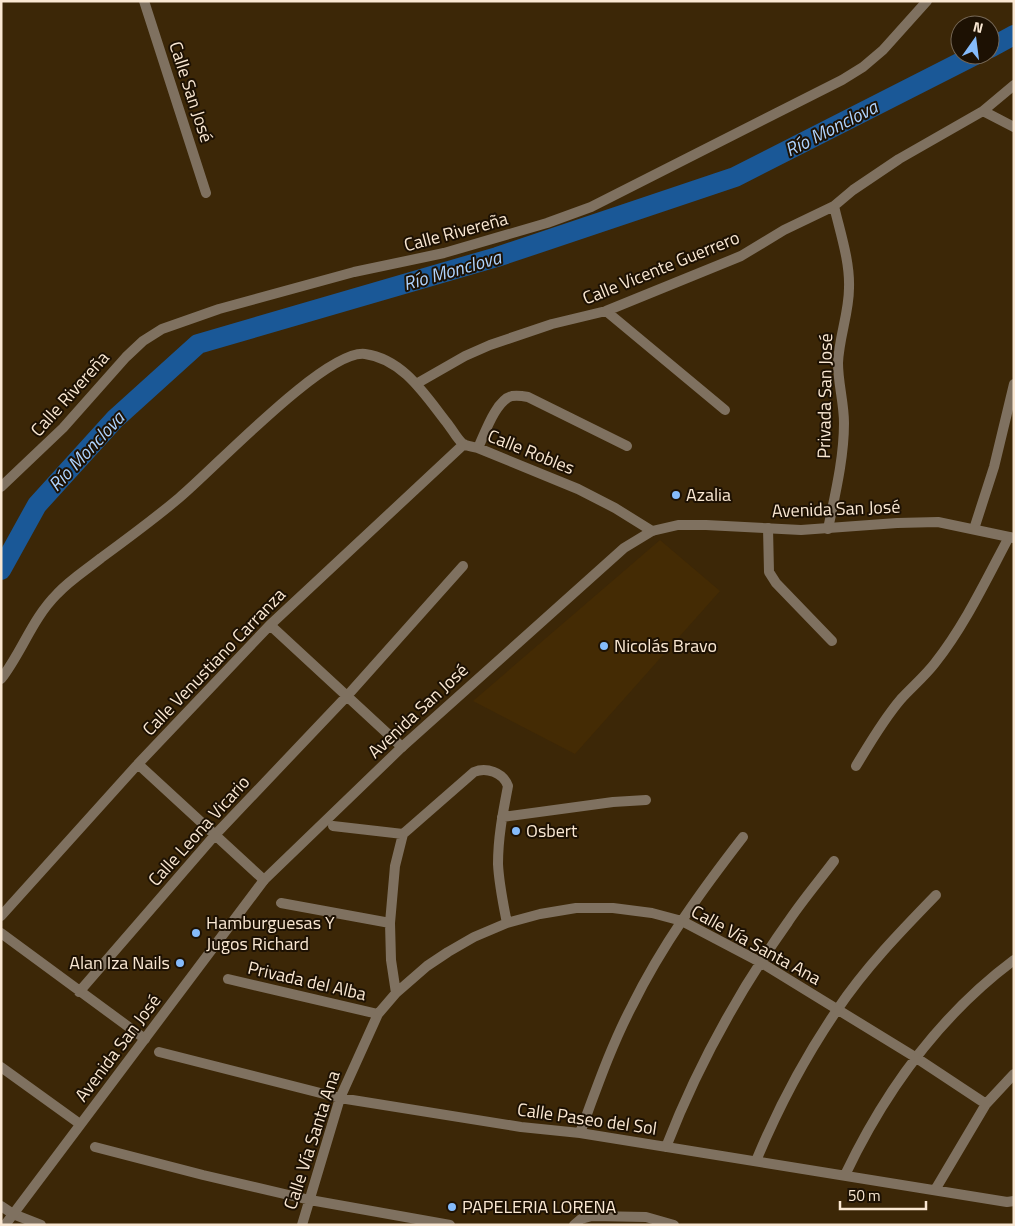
<svg xmlns="http://www.w3.org/2000/svg" width="1015" height="1226" viewBox="0 0 1015 1226" font-family="'Titillium Web',sans-serif">
  <style>
    .built { fill: #442b04 }
    .lines { fill: none; stroke-linecap: round; stroke-linejoin: round }
    .river { stroke: #1a5897; stroke-width: 20 }
    .minor { stroke: #7f7160; stroke-width: 10 }
    .tertiary { stroke: #7f7160; stroke-width: 10 }
    .poi-dot { fill: #85bbfb; stroke: #1d1103; stroke-width: 2 }
    .labels { text-anchor: middle; stroke-width: 4; stroke-linejoin: round; paint-order: stroke }
    .street-label { font-size: 18px; fill: #fae8d3; stroke: #1d1103 }
    .poi-label { font-size: 18px; fill: #fae8d3; stroke: #1d1103; text-anchor: start }
    .water-label { font-size: 19px; font-style: italic; fill: #aed3fe; stroke: #1d1103 }
  </style>
  <rect width="100%" height="100%" fill="#3c2707"/>
  <!-- built -->
  <path class="built" d="M660,540l60,51 -145,163 -102,-53z"/>
  <g class="lines">
    <!-- river -->
    <path class="river" d="M990,48l24,-13
      M1,570l36,-65 78,-86 83,-75 299,-87 238,-80 240,-122"/>
    <!-- minor -->
    <path class="minor" d="M144,1l62,192
      M983,111l31,16
      M606,311l119,99
      M416,384l49,-28 25,-11 62,-21 54,-13 135,-55 43,-26 50,-24 19,-16 46,-31 84,-48 31,-26
      M478,448c7,-15 18,-48 34,-52 6,-1 11,0 16,1l99,49
      M1,487l62,-59 63,-71 17,-16 19,-12 57,-20 135,-37 90,-19 103,-30 44,-16 251,-127 21,-13 20,-17 44,-49
      M768,528l1,44 7,11 56,58
      M828,529c7,-34 16,-71 16,-106 0,-20 -6,-40 -6,-60 1,-26 11,-50 11,-75 1,-27 -9,-56 -15,-82
      M974,529l20,-62 20,-83
      M270,625l132,122
      M1,679c21,-27 31,-60 56,-85 13,-14 29,-24 44,-36 26,-19 53,-39 78,-60 34,-28 147,-149 186,-144 38,5 60,41 82,69 5,6 10,16 16,21 4,2 10,3 15,4l100,41 37,19 37,23
      M138,764l126,116
      M856,766c14,-23 27,-46 45,-67 11,-12 24,-23 34,-36 30,-38 51,-83 74,-126
      M502,817l111,-15 33,-2
      M333,826l70,8
      M281,903l109,20
      M1,916l137,-152 132,-139 194,-181
      M1,933l144,106
      M228,979l150,35
      M79,992l136,-157 132,-139 116,-130
      M396,993l-5,-33 -1,-37 5,-57 8,-32 71,-62c12,-5 29,0 34,14 -5,26 -10,51 -10,78 1,20 5,39 9,59
      M159,1052l181,46 181,29 59,6 427,69 7,-1
      M1,1067l79,57
      M580,1133c16,-43 31,-87 52,-127 30,-61 70,-116 111,-169
      M95,1147l108,28 107,25 140,25
      M666,1147c31,-80 73,-156 122,-225 14,-21 31,-41 46,-61
      M756,1161c22,-53 49,-104 81,-151 28,-42 64,-79 99,-115
      M845,1175c40,-84 94,-159 169,-215
      M935,1190l51,-86 28,-30
      M1,1206l12,8 28,11
      M302,1225l38,-127 38,-84 18,-21 31,-27 21,-14 26,-15 33,-14 33,-9 36,-6h37l39,5 30,8 78,41 155,95 71,47
      M574,1225l7,-6 11,-3 54,1 28,8"/>
    <!-- tertiary -->
    <path class="tertiary" d="M5,1225l259,-345 138,-133 222,-199 28,-17 26,-6h28l95,5 96,-7 41,-1 76,16"/>
  </g>
  <!-- markers -->
  <g class="poi-dot">
    <circle cx="676" cy="495" r="5"/>
    <circle cx="604" cy="646" r="5"/>
    <circle cx="516" cy="831" r="5"/>
    <circle cx="196" cy="933" r="5"/>
    <circle cx="180" cy="963" r="5"/>
    <circle cx="452" cy="1207" r="5"/>
  </g>
  <g class="labels">
    <!-- street labels -->
    <g class="street-label">
      <text transform="translate(191 92) rotate(72)" y="6">Calle San José</text>
      <text transform="translate(456 232) rotate(-15)" y="6">Calle Rivereña</text>
      <text transform="translate(661 268) rotate(-22)" y="6">Calle Vicente Guerrero</text>
      <text transform="translate(70 394) rotate(-48)" y="6">Calle Rivereña</text>
      <text transform="translate(825 396) rotate(-89)" y="6">Privada San José</text>
      <text transform="translate(531 452) rotate(22)" y="6">Calle Robles</text>
      <text transform="translate(836 509) rotate(-2)" y="6">Avenida San José</text>
      <text transform="translate(214 662) rotate(-46)" y="6">Calle Venustiano Carranza</text>
      <text transform="translate(418 711) rotate(-43)" y="6">Avenida San José</text>
      <text transform="translate(199 831) rotate(-48)" y="6">Calle Leona Vicario</text>
      <text transform="translate(756 945) rotate(29)" y="6">Calle Vía Santa Ana</text>
      <text transform="translate(307 981) rotate(13)" y="6">Privada del Alba</text>
      <text transform="translate(118 1048) rotate(-53)" y="6">Avenida San José</text>
      <text transform="translate(587 1119) rotate(8)" y="6">Calle Paseo del Sol</text>
      <text transform="translate(312 1140) rotate(-72)" y="6">Calle Vía Santa Ana</text>
    </g>
    <!-- poi labels -->
    <g class="poi-label">
      <text x="686" y="501">Azalia</text>
      <text x="614" y="652">Nicolás Bravo</text>
      <text x="526" y="837">Osbert</text>
      <text x="206" y="929">Hamburguesas Y<tspan x="206" dy="21">Jugos Richard</tspan></text>
      <text x="170" y="969" text-anchor="end">Alan Iza Nails</text>
      <text x="462" y="1213">PAPELERIA LORENA</text>
    </g>
    <!-- water labels -->
    <g class="water-label">
      <text transform="translate(831 128) rotate(-27)" y="7">Río Monclova</text>
      <text transform="translate(452 270) rotate(-16)" y="7">Río Monclova</text>
      <text transform="translate(86 451) rotate(-47)" y="7">Río Monclova</text>
    </g>
  </g>
  <!-- border -->
  <rect width="1015" height="1226" fill="none" stroke="#fae8d3" stroke-width="5"/>
  <!-- north arrow -->
  <g transform="translate(975 40) rotate(14)"><circle r="24" fill="#1d1103" stroke="#756756"/>
  <path d="M0-4L9 19L0 12L-9 19Z" fill="#85bbfb"/>
  <text y="-8" font-size="14" font-weight="bold" text-anchor="middle" fill="#fae8d3">N</text>
  </g>
  <!-- scale -->
  <path d="M840 1201v8h86v-8" fill="none" stroke="#fae8d3" stroke-width="2.5"/>
  <text x="848" y="1201" font-size="15" fill="#fae8d3" stroke="#1d1103" stroke-width="4" paint-order="stroke">50 m</text>
</svg>
